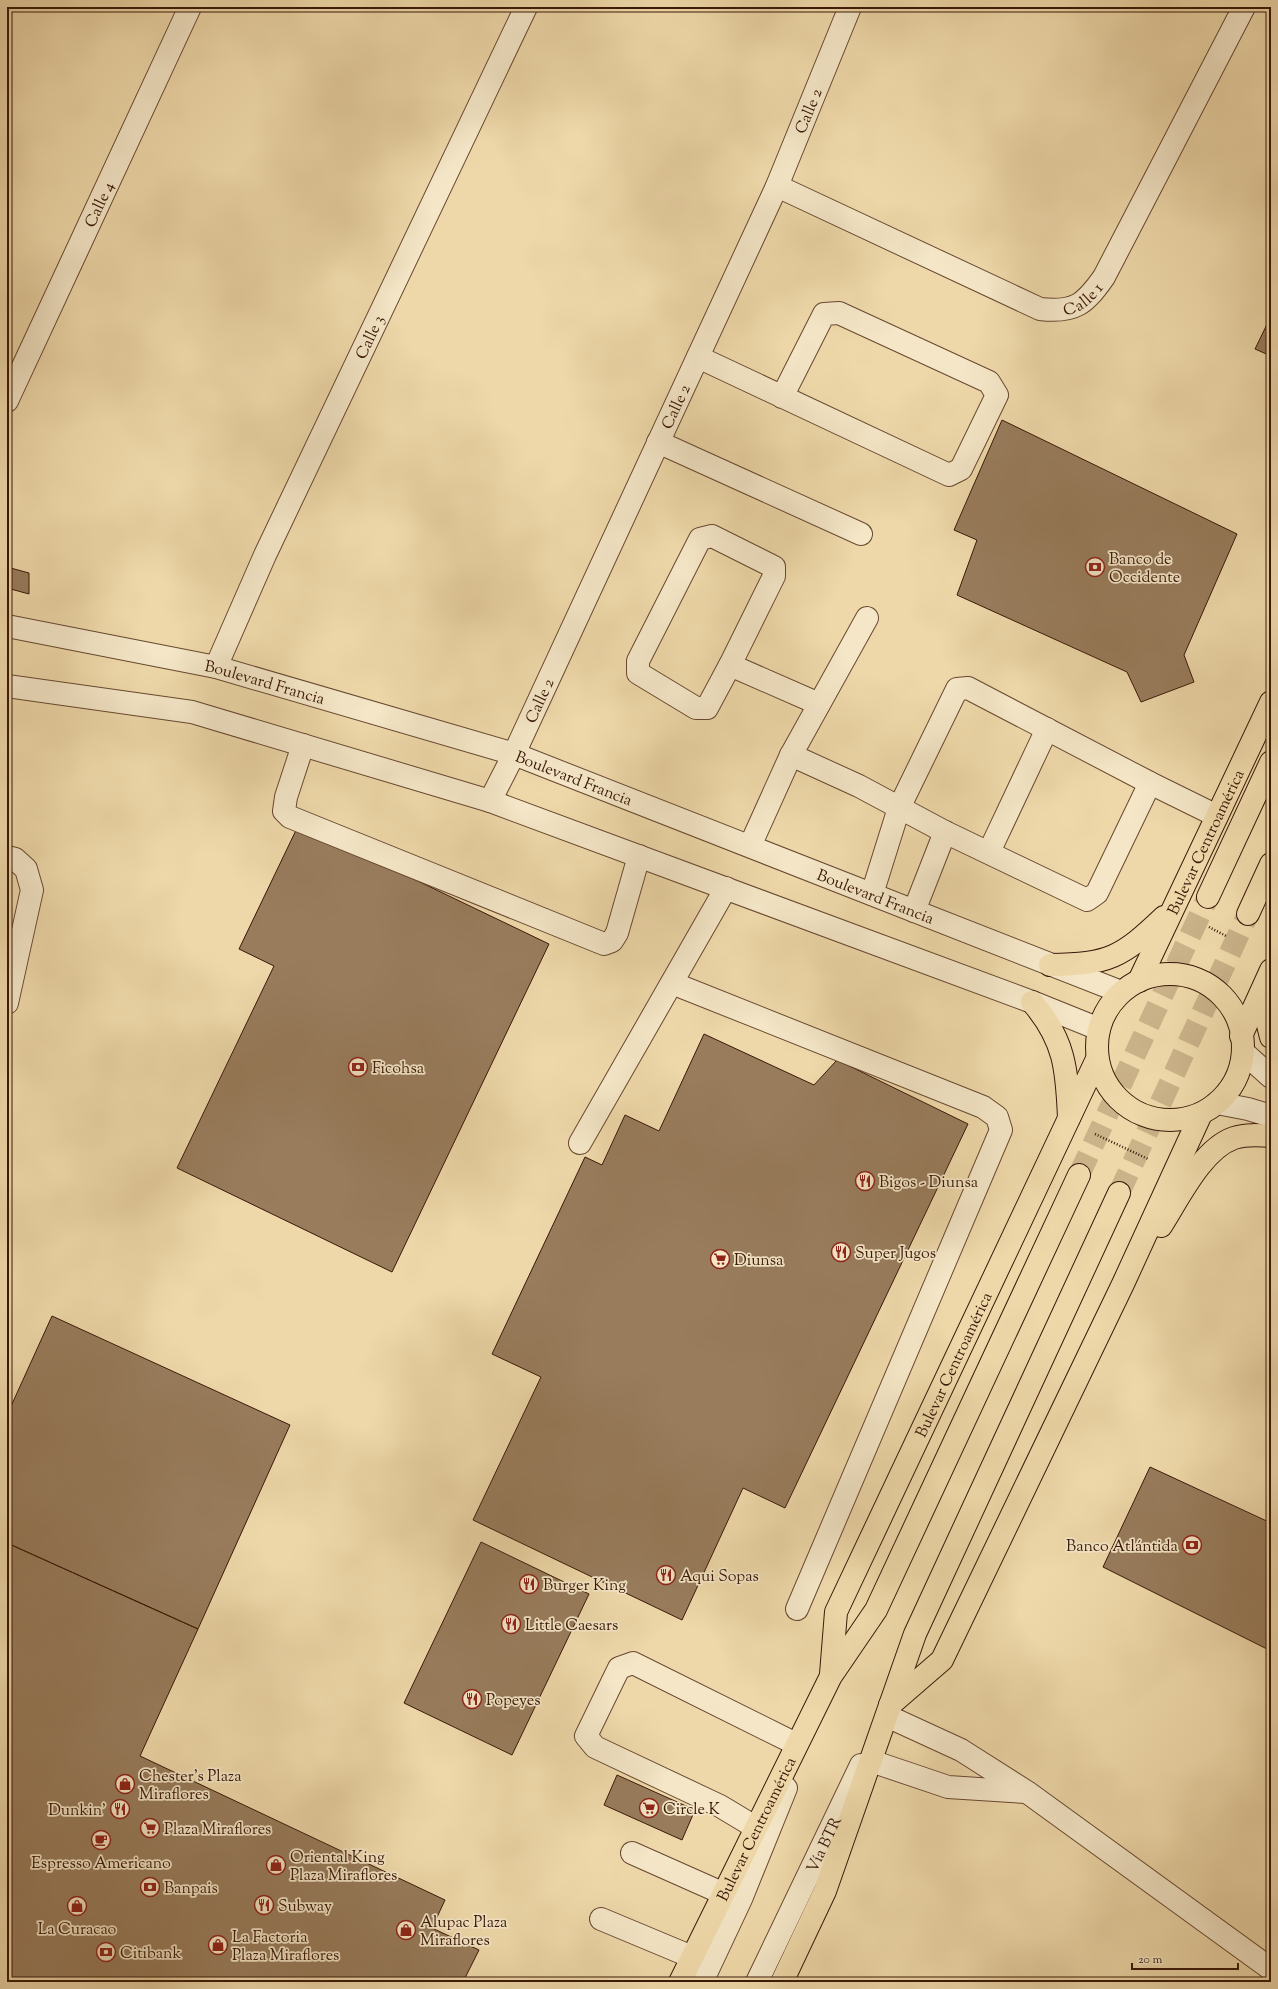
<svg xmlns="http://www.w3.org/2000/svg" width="1278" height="1989" viewBox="0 0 1278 1989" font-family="'Sorts Mill Goudy',serif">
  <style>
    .building { fill: #987c5c; stroke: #3a1808 }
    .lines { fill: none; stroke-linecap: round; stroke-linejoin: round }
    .major-tunnel { stroke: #cab289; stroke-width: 22; stroke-dasharray: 22 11; stroke-linecap: butt }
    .minor-casing { stroke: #674830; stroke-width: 24 }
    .major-casing { stroke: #3a1808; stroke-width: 24 }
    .path { stroke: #3a1808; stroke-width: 2.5; stroke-dasharray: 1 2; stroke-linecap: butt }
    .minor { stroke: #f4e6c7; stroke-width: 22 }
    .major { stroke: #eed8a9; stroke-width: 22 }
    .labels { text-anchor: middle; stroke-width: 3.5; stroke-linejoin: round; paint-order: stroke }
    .street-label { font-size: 16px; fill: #3a1808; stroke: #f4e6c7 }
    .poi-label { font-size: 16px; fill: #3a1808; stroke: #f4e6c7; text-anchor: start }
  </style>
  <rect width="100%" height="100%" fill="#eed8a9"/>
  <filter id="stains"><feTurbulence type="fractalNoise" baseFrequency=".005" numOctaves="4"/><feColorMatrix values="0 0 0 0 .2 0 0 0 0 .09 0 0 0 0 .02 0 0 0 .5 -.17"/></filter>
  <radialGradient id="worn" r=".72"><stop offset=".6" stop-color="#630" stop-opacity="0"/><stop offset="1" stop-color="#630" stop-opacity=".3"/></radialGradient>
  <!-- building -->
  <path class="building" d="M1271,316v40l-16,-7z
    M1002,420l235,114 -53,121 10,27 -53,20 -14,-30 -170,-77 20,-55 -23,-10z
    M7,567l22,6v21l-22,-6z
    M299,824l250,120 -157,328 -215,-104 97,-202 -35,-17z
    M704,1034l110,51 23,-25 131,64 -183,384 -42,-20 -61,132 -209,-100 68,-143 -49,-23 93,-197 17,8 23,-50 34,16z
    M52,1316l238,109 -92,204 -191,-86v-128z
    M1150,1467l121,56v128l-168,-84z
    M481,1542l108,52 -77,161 -108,-52z
    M7,1543l191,86 -58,127 305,144 -13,28 47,22 -16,32h-456z
    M617,1775l78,35 -13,30 -78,-35z"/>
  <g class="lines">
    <!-- major-tunnel -->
    <path class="major-tunnel" d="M1079,1175l129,-278
      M1119,1193l129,-279"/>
    <!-- minor casing -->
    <g class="minor-casing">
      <g id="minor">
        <path id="s1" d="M777,186l263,123c35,4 45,-5 64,-32l140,-270"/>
        <path d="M698,357l251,118 12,-6 36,-74 -8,-13 -150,-69 -15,1 -42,83"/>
        <path id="s2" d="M7,401l183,-394"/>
        <path d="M658,442l203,92"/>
        <path d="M712,536l62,31v9l-44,89 -23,43h-11l-58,-35v-12l62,-122z"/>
        <path id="s3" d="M7,626l209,41 298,87 607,238"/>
        <path d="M730,665l89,39"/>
        <path id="s4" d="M216,667l49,-112 261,-548"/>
        <path d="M7,686l185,26 298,89 542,201 67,27"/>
        <path d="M303,745l-17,52 -2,14 6,6 314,127 8,-3 5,-8 22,-77"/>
        <path d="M791,755l68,31 86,46 142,68 10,-7 53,-110"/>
        <path id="s5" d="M490,801l24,-47 263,-568 73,-179"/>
        <path d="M750,846l41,-91 76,-137"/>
        <path d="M989,852l58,-123"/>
        <path d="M7,857l8,2 11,10 6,21 -25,113"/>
        <path d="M872,894l27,-86 58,-119 11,-1 182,95 67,33"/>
        <path d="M914,911l31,-79"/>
        <path d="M672,983l311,124 14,10 4,13 -204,479"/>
        <path d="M1243,1052l28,25"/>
        <path d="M1217,1103l31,6 23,7"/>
        <path d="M580,1143l146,-255"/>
        <path d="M887,1716l74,34 66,42 244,177"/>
        <path d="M871,1761l77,26 78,5"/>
        <path d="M755,1827l-35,-21 -125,-59 -9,-11 33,-68 14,-5 163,81"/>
        <path d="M632,1853l90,40"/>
        <path d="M601,1919l91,38"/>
        <path d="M702,1982l39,-83 45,-111"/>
        <path id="s6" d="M757,1982l104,-217"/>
      </g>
    </g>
    <!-- major casing -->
    <g class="major-casing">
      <g id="major">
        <path d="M1208,897l63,-135"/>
        <path d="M1248,914l23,-50"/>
        <path d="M1050,965c59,-1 71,-7 114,-48"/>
        <circle cx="1170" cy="1047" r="73"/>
        <path id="s7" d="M1139,981l132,-279"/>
        <path d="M1271,989l-3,36 3,12"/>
        <path d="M1032,1002c33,38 35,68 37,116"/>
        <path d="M1241,1036l30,-66"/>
        <path d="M1161,1226c18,-28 41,-77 73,-88 12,-4 25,-3 37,-2"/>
        <path id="s8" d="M831,1674l5,-62 261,-553"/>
        <path d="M890,1705l52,-45 181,-376 78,-170"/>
        <path id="s9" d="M680,1982l151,-306 45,-66 203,-435"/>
        <path d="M782,1982l43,-91 90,-257 204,-441"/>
      </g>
    </g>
    <!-- path -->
    <path class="path" d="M1209,927l17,9
      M1095,1134l53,25"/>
    <!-- minor -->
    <use href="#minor" class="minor"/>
    <!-- major -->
    <use href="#major" class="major"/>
  </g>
  <!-- icons -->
  <defs>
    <g id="bank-ring" transform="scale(1)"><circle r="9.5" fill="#f4e6c7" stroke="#8f2418" stroke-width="1.5"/><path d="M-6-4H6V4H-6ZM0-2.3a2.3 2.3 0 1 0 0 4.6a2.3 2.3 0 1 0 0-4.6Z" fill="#8f2418"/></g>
    <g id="restaurant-ring" transform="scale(1)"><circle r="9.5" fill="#f4e6c7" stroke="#8f2418" stroke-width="1.5"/><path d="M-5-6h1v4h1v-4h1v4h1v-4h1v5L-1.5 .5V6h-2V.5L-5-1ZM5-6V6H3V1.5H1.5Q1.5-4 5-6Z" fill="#8f2418"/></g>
    <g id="supermarket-ring" transform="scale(1)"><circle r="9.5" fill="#f4e6c7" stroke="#8f2418" stroke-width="1.5"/><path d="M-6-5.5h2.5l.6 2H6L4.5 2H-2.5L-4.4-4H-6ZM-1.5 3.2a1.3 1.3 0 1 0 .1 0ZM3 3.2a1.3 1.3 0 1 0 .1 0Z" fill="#8f2418"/></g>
    <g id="shop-ring" transform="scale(1)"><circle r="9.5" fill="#f4e6c7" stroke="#8f2418" stroke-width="1.5"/><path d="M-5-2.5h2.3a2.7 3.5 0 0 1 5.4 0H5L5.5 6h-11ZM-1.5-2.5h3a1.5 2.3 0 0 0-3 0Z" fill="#8f2418"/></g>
    <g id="cafe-ring" transform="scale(1)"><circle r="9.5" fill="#f4e6c7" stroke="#8f2418" stroke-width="1.5"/><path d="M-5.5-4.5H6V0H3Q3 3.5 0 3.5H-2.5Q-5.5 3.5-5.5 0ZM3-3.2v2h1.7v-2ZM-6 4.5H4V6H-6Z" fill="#8f2418"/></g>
  </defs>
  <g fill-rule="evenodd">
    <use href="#bank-ring" x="1095" y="567"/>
    <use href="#bank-ring" x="358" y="1067"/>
    <use href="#restaurant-ring" x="865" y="1181"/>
    <use href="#restaurant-ring" x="841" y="1252"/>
    <use href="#supermarket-ring" x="720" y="1259"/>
    <use href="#bank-ring" x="1192" y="1545"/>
    <use href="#restaurant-ring" x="666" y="1575"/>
    <use href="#restaurant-ring" x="529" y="1584"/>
    <use href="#restaurant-ring" x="511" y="1624"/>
    <use href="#restaurant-ring" x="472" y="1699"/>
    <use href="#shop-ring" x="125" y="1784"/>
    <use href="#supermarket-ring" x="649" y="1808"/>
    <use href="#restaurant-ring" x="120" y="1809"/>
    <use href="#supermarket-ring" x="150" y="1828"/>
    <use href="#cafe-ring" x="101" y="1840"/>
    <use href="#shop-ring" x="276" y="1865"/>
    <use href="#bank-ring" x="150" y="1887"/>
    <use href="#restaurant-ring" x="264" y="1905"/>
    <use href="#shop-ring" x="77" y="1906"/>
    <use href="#shop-ring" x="406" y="1930"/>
    <use href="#shop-ring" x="218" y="1945"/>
    <use href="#bank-ring" x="106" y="1952"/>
  </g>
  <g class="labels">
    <!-- street labels -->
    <g class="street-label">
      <text dy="6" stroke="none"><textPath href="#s5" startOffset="760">Calle 2</textPath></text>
      <text dy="6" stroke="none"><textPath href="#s2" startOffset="217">Calle 4</textPath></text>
      <text dy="6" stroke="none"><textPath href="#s1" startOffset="336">Calle 1</textPath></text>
      <text dy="6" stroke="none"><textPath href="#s4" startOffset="364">Calle 3</textPath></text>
      <text dy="6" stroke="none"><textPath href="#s5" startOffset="436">Calle 2</textPath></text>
      <text dy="6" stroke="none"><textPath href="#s3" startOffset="264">Boulevard Francia</textPath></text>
      <text dy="6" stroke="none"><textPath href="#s5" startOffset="112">Calle 2</textPath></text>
      <text dy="6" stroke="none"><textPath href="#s3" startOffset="588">Boulevard Francia</textPath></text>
      <text dy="6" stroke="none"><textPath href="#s7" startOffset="154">Bulevar Centroamérica</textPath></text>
      <text dy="6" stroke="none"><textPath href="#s3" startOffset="912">Boulevard Francia</textPath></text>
      <text dy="6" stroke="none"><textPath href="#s8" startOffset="336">Bulevar Centroamérica</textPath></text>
      <text dy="6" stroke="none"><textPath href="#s9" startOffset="171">Bulevar Centroamérica</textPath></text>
      <text dy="6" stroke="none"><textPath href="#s6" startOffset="153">Vía BTR</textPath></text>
    </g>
    <!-- poi labels -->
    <g class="poi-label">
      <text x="1109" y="564">Banco de<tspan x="1109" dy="18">Occidente</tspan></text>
      <text x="372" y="1073">Ficohsa</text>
      <text x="879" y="1187">Bigos - Diunsa</text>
      <text x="855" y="1258">Super Jugos</text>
      <text x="734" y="1265">Diunsa</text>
      <text x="1178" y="1551" text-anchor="end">Banco Atlántida</text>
      <text x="680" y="1581">Aqui Sopas</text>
      <text x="543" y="1590">Burger King</text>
      <text x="525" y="1630">Little Caesars</text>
      <text x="486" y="1705">Popeyes</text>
      <text x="139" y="1781">Chester's Plaza<tspan x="139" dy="18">Miraflores</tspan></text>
      <text x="663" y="1814">Circle K</text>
      <text x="106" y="1815" text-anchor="end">Dunkin'</text>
      <text x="164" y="1834">Plaza Miraflores</text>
      <text x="290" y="1862">Oriental King<tspan x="290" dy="18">Plaza Miraflores</tspan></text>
      <text x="101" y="1868" text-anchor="middle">Espresso Americano</text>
      <text x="164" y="1893">Banpais</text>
      <text x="278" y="1911">Subway</text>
      <text x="420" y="1927">Alupac Plaza<tspan x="420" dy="18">Miraflores</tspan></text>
      <text x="77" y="1934" text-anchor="middle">La Curacao</text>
      <text x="232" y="1942">La Factoria<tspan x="232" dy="18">Plaza Miraflores</tspan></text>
      <text x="120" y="1958">Citibank</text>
    </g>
  </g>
  <!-- margin -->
  <rect width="1278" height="1989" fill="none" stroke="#eed8a9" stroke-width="24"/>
  <rect x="8" y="8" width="1262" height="1973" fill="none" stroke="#3a1808" stroke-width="2"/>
  <rect x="12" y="12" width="1254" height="1965" fill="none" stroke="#3a1808"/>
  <!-- scale -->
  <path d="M1132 1963v6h106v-6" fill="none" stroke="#3a1808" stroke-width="2"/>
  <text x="1138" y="1963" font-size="12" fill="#3a1808" stroke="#f4e6c7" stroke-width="3" paint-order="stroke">20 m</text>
  <rect width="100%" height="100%" filter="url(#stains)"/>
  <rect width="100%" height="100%" fill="url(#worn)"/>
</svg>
